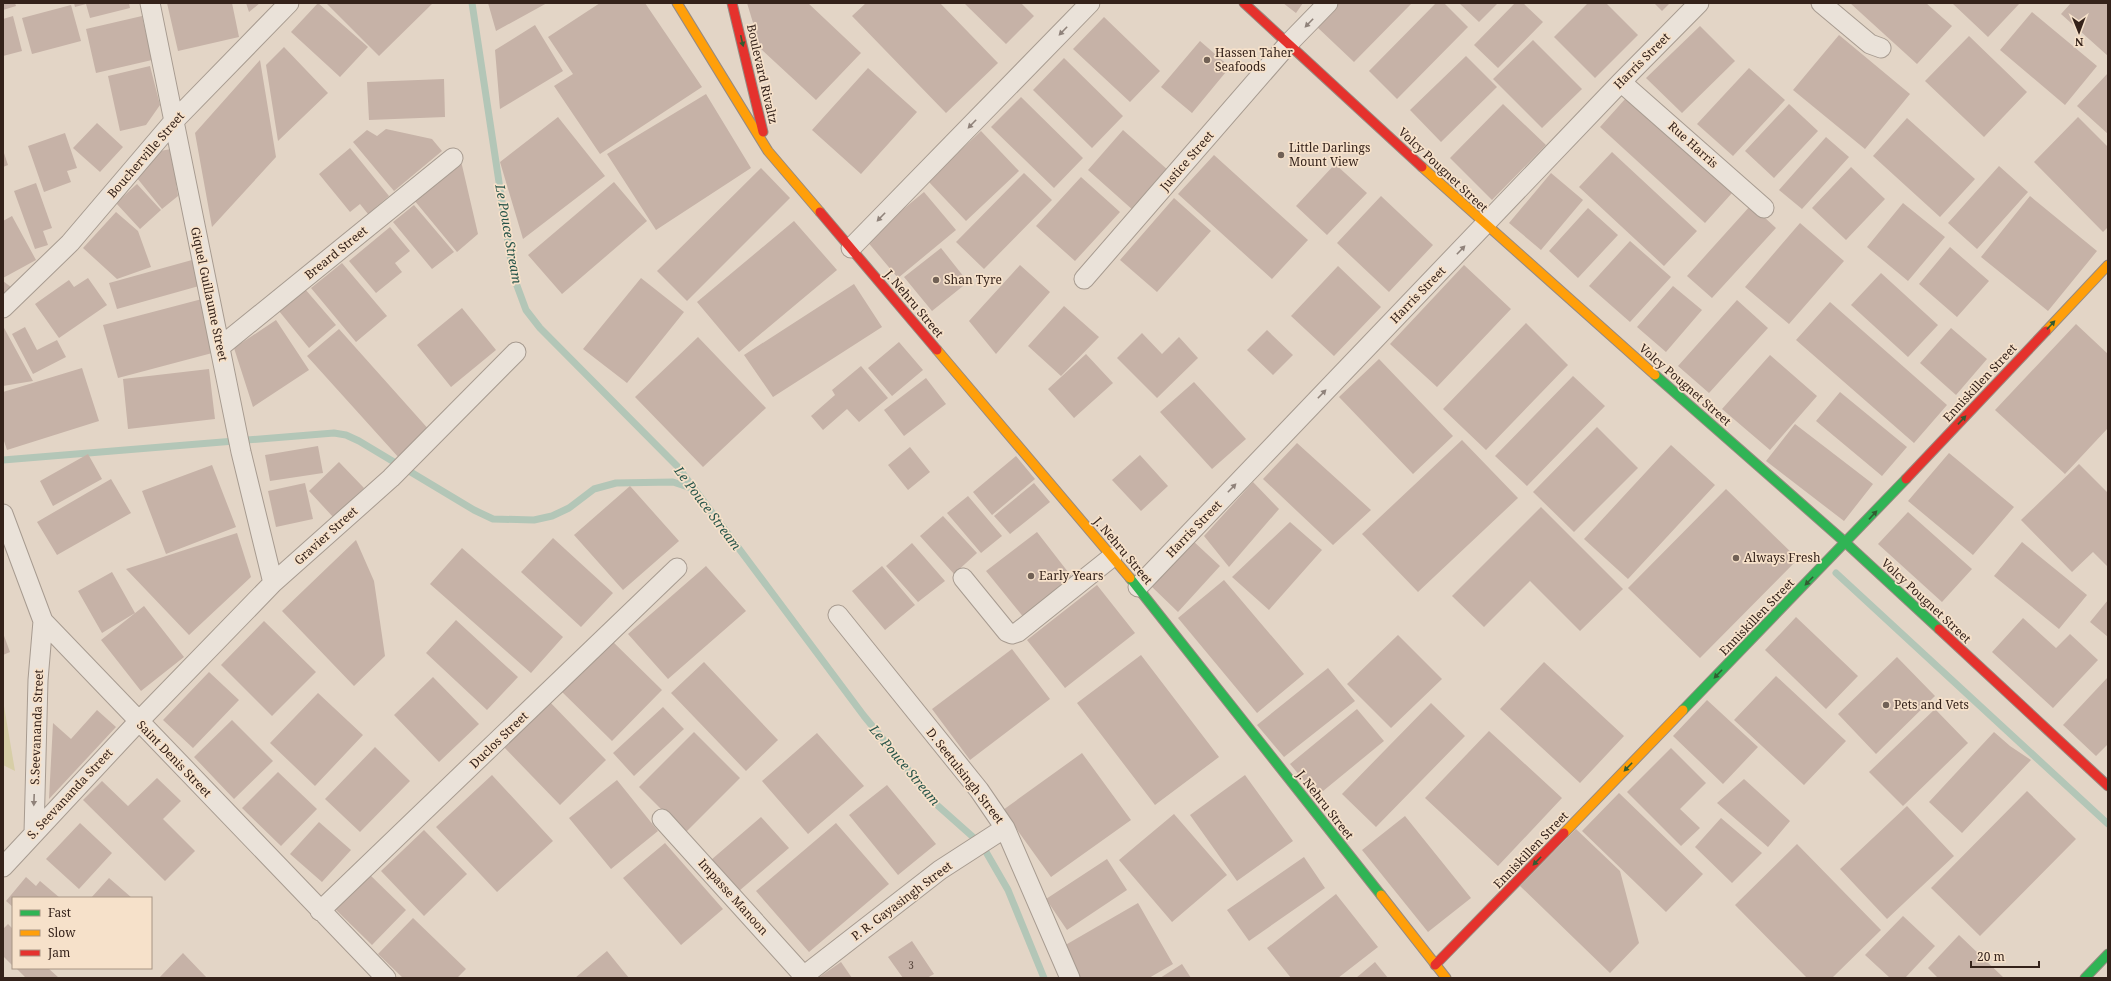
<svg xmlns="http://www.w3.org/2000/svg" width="2111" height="981" viewBox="0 0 2111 981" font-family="'Noto Serif',serif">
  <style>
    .green { fill: #d7cea7 }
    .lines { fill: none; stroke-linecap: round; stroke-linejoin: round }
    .stream { stroke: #b3c6b7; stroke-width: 7 }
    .building { fill: #c6b2a7 }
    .street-casing { stroke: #a79b90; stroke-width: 21 }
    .fast-casing { stroke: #978a80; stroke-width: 11 }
    .slow-casing { stroke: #978a80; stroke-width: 11 }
    .jam-casing { stroke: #978a80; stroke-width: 11 }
    .street { stroke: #eae2d9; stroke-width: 19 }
    .fast { stroke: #30b455; stroke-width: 9 }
    .slow { stroke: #ff9f0a; stroke-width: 9 }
    .jam { stroke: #e5322d; stroke-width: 9 }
    .oneway { fill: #8f827a }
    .oneway2 { fill: #325c32 }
    .poi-dot { fill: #716156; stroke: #f6e1ca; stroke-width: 1.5 }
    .labels { text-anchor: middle; stroke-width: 3.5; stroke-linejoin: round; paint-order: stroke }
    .number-label { font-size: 10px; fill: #58463d }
    .poi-label { font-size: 12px; fill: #34221a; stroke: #f6e1ca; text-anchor: start }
    .street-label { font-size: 12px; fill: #34221a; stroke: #f6e1ca }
    .water-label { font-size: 13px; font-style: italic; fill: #28554a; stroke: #f6e1ca }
  </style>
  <rect width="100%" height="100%" fill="#e3d5c6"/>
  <!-- green -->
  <path class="green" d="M3,700l12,71 -12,-6z"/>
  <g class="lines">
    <!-- stream -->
    <path class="stream" d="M472,3l41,272 13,35 14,18 138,139 186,249 73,89 45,40 26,45 36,88
      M3,460l331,-27 12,2 13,6 115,69 19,9 41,1 18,-4 17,-8 25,-19 22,-6 57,-1 21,7
      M1836,573l272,251"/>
  </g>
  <!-- building -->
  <path class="building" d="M3,3h12l1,3 -13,4z
    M74,3h55l1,5 -40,10 -4,-14 -11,3z
    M167,3h65l7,34 -61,14z
    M246,3h14l-11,9z
    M318,3l50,44 -28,30 -49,-45z
    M326,3h107l-54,53z
    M488,3h59l-51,28z
    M600,3h45l57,84 -102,67 -46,-68 19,-12 -25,-37z
    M747,3h61l53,50 -45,47 -55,-51z
    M866,3h74l58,60 -52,50 -94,-97z
    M964,3h57l13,13 -28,28z
    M1283,3h20l-7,10z
    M1338,3h74l-58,59 -38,-36z
    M1436,3h8l24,24 -71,72 -28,-28z
    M1459,3h39l-19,19z
    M1515,3h8l20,19 -45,46 -24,-23z
    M1588,3h18l32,32 -43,43 -41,-41z
    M1654,3h16l-8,8z
    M1850,3h76l26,23 -35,38z
    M1952,3h68l-32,34z
    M2071,3h37v53l-47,-42z
    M71,5l10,36 -49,13 -10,-36z
    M2032,12l65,54 -32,39 -65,-55z
    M13,16l9,35 -19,5v-37z
    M142,16l10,44 -56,13 -10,-44z
    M1104,17l56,54 -30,31 -57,-53z
    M535,25l28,46 -63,38 -5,-59z
    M1700,26l35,35 -53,52 -36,-35z
    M1839,35l71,59 -45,55 -72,-59z
    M1969,36l58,56 -43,45 -59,-56z
    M1533,40l49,49 -40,39 -49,-49z
    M1200,41l30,26 -38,46 -31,-26z
    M284,47l44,46 -50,48 -12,-76z
    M1466,56l31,31 -56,55 -31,-32z
    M1064,58l59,58 -31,32 -59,-58z
    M260,60l16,97 -64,70 -17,-94z
    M150,66l10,39 -14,20 -26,6 -12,-55z
    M868,68l49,44 -56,62 -49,-44z
    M1749,68l36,32 -52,56 -36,-32z
    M2108,73v61l-31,-28z
    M444,79l1,38 -76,3 -2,-38z
    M706,94l45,74 -95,62 -49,-76z
    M1021,97l62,61 -29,30 -63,-61z
    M1626,98l106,95 -27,30 -105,-96z
    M1503,104l43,41 -54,55 -42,-42z
    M1789,104l29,27 -44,47 -29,-27z
    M558,117l47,59 -82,63 -23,-77z
    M2078,117l30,30v80l-5,5 -69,-70z
    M1907,118l68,61 -35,38 -67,-61z
    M97,123l26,24 -23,25 -27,-24z
    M386,129l46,10 10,12 -48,40 -41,-49 14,-12 10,6z
    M1123,130l46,41 -35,40 -46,-41z
    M981,131l38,40 -53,50 -38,-40z
    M65,133l12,35 -10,3 4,11 -27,10 -16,-46z
    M1826,137l23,20 -47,52 -23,-19z
    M350,148l39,48 -21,18 -8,-10 -10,8 -31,-38z
    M171,149l7,47 -16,13 -29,-36 27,-22z
    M3,150l5,15 -5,2z
    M1612,152l85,79 -33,35 -85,-79z
    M1214,155l94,85 -36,39 -94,-85z
    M461,161l17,73 -21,18 -43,-52z
    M1335,164l32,29 -40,42 -31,-29z
    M1999,166l29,26 -51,57 -29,-26z
    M1851,167l34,32 -39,41 -34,-32z
    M761,168l29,30 -103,103 -30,-30z
    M1024,173l28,27 -68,69 -28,-27z
    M1551,173l32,27 -42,50 -32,-27z
    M1081,177l39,35 -45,49 -39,-35z
    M614,182l33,39 -85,73 -34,-39z
    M36,183l16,45 -9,3 5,14 -13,4 -21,-58z
    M137,184l24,26 -21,19 -24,-26z
    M924,192l32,38 -58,48 -32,-38z
    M1381,196l52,49 -44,47 -52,-49z
    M2030,196l67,55 -49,60 -67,-54z
    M1174,198l37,33 -54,61 -37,-32z
    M1903,203l42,34 -37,44 -41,-34z
    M414,205l40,47 -22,17 -39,-47z
    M1751,205l25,23 -64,70 -25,-22z
    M1588,208l30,27 -40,43 -29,-27z
    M116,212l22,19 13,36 -34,12 -34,-31z
    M12,216l24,44 -33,18v-57z
    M794,221l43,49 -98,82 -42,-50z
    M1800,223l44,38 -55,63 -44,-37z
    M390,227l20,24 -15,12 7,9 -26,21 -27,-32z
    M1630,241l41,36 -41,45 -41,-36z
    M1950,247l39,34 -32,36 -38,-33z
    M941,248l27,34 -36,29 -28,-34z
    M192,260l7,26 -82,23 -8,-26z
    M342,263l45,53 -31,26 -45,-54z
    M1020,265l30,27 -54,62 -27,-33z
    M1464,265l47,44 -74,78 -47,-43z
    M1338,266l43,41 -47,49 -43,-40z
    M1881,273l57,52 -30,32 -57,-52z
    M88,278l19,27 -48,33 -24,-34 34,-24 5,7z
    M641,278l43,34 -57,71 -44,-34z
    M3,281l8,6 -8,9z
    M854,284l28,43 -109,70 -29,-42z
    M1673,286l29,24 -36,42 -29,-25z
    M305,289l31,36 -27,23 -30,-37z
    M202,299l14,53 -98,26 -15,-53z
    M1737,300l31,28 -59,65 -31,-27z
    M1830,302l117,103 -33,38 -118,-103z
    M1064,306l35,31 -38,39 -33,-30z
    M462,308l34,42 -45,37 -34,-42z
    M276,320l33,50 -56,37 -19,-59z
    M1526,323l42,42 -82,85 -43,-41z
    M2076,324l32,30v74l-43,46 -70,-64z
    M3,326l30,55 -30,5z
    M25,327l12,23 20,-10 9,17 -33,17 -21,-40z
    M1951,328l36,31 -31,36 -36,-32z
    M339,329l92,103 -31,27 -93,-103z
    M1267,330l26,25 -20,20 -26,-25z
    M1142,333l20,21 17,-17 19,21 -41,40 -40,-40z
    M698,337l68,71 -63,59 -68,-70z
    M899,342l24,28 -31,26 -24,-28z
    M1086,354l27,29 -39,35 -26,-29z
    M1770,355l47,41 -47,54 -48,-41z
    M1379,359l74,77 -40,38 -74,-77z
    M861,366l27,32 -29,24 -12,-13 -24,21 -12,-14 24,-21 -3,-5z
    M82,368l17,53 -92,29 -4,-12v-46z
    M209,369l6,50 -87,10 -5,-50z
    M1573,376l32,30 -78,80 -32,-30z
    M926,378l20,26 -42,32 -20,-26z
    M1194,382l52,57 -34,30 -52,-57z
    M1840,392l67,55 -25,29 -66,-55z
    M1795,424l78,60 -29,37 -78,-60z
    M1597,427l41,41 -64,64 -41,-40z
    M1462,440l56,58 -100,94 -56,-58z
    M1297,443l74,67 -38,35 -70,-66z
    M1671,445l44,40 -87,94 -44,-40z
    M318,446l5,27 -53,8 -5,-26z
    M910,447l20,25 -22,18 -20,-25z
    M1949,453l65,54 -41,48 -65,-54z
    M88,454l14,25 -49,27 -13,-25z
    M1140,455l28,31 -27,25 -29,-31z
    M1016,456l19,23 -43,36 -19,-23z
    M339,462l25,26 -31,29 -24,-26z
    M2079,464l29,29v74l-15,-15 -21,20 -51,-52z
    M212,465l24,62 -70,27 -24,-63z
    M111,479l20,34 -74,42 -20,-33z
    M1253,482l26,27 -50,58 -25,-31z
    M305,483l8,36 -37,8 -8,-36z
    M1034,483l16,19 -40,32 -16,-18z
    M630,486l49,55 -56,49 -49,-55z
    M1726,489l72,70 -98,99 -72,-70z
    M968,496l34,40 -21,17 -34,-40z
    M1541,507l82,82 -43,42 -50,-50 -46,46 -32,-31z
    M1908,512l64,57 -30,33 -64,-58z
    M943,516l34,37 -23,21 -34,-38z
    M1290,522l32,28 -53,60 -37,-33z
    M1037,532l38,49 -50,38 -39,-48z
    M237,533l14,44 -62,58 -63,-66z
    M553,538l60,55 -32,34 -60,-55z
    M356,540l18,41 11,75 -31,30 -72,-75z
    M1192,540l28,26 -42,46 -28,-27z
    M2022,542l65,53 -28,34 -65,-53z
    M912,543l33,38 -27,21 -32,-36z
    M462,548l101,89 -32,36 -101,-89z
    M706,566l40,45 -78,68 -40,-45z
    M882,566l33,39 -30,25 -33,-39z
    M112,572l23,41 -33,20 -24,-42z
    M1224,580l80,94 -47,39 -79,-95z
    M1097,585l38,48 -70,55 -38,-48z
    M2108,600v37l-18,-15z
    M144,606l40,51 -43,34 -40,-51z
    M1796,617l62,59 -32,33 -61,-59z
    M2023,618l33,30 14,-14 28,26 -45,48 -61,-56z
    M456,620l62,57 -31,33 -61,-57z
    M264,621l52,51 -44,44 -51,-51z
    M3,633l7,19 -7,3z
    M1398,635l44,44 -51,49 -44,-44z
    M608,637l54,53 -50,51 -54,-53z
    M1012,649l38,50 -80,61 -38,-51z
    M1141,655l78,102 -64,48 -78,-102z
    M1897,657l38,39 -59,58 -38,-40z
    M704,662l74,78 -32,31 -75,-78z
    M1544,662l80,74 -44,47 -80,-74z
    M1328,668l27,33 -71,56 -27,-32z
    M209,672l30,28 -46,48 -30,-28z
    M1776,676l70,65 -42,44 -70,-65z
    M433,677l46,47 -40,38 -45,-47z
    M2108,677v67l-12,12 -33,-31z
    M318,693l45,42 -48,51 -45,-43z
    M546,698l60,62 -46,45 -60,-62z
    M1707,700l51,47 -35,37 -50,-48z
    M1431,703l34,33 -89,91 -34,-33z
    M663,707l21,22 -50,47 -21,-23z
    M1357,709l27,32 -67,55 -27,-32z
    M1935,709l33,34 -65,63 -34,-34z
    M97,710l19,17 -67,72 4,-76 18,16z
    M232,720l41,41 -39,38 -40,-42z
    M1489,731l73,67 -64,68 -73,-68z
    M694,732l46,46 -55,55 -46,-46z
    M1994,732l16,14 21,14 -69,73 -33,-31z
    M817,733l47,53 -56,48 -46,-53z
    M375,747l35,34 -50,51 -35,-33z
    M1671,748l35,35 -26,26 20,19 -19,18 -54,-54z
    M1082,753l49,67 -80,57 -48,-67z
    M278,772l39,37 -36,37 -39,-38z
    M492,775l61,66 -56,51 -61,-65z
    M1245,775l48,66 -56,40 -47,-66z
    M157,778l24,23 -18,18 32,32 -30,30 -82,-81 19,-19 26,25z
    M1744,779l46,42 -22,26 -51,-44z
    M617,780l41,51 -47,38 -42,-51z
    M887,785l49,59 -38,31 -49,-60z
    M2027,791l49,48 -96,97 -49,-48z
    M1619,793l84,81 -37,38 -84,-81z
    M1907,806l47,50 -67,63 -47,-50z
    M1174,814l53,61 -55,47 -53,-62z
    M1405,816l66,82 -43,34 -66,-82z
    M761,817l28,31 -50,43 -28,-31z
    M1721,818l41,35 -30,30 -37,-36z
    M319,822l32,28 -29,32 -32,-28z
    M80,823l32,30 -33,36 -33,-30z
    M836,823l53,61 -80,68 -53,-61z
    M1576,829l44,42 19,72 -29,30 -90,-87z
    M424,830l43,44 -43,42 -43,-45z
    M665,843l58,66 -42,36 -58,-67z
    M1797,844l84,86 -49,48h-25l-72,-73z
    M1304,857l21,31 -76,53 -22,-31z
    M1107,859l20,31 -60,40 -21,-31z
    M368,873l38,37 -34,35 -38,-37z
    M26,877l10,9 4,-5 20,17h-47v9l-7,-6z
    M109,878l23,20h-41z
    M1336,894l42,53 -40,31h-47l-24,-30z
    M1138,903l35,61 -24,14h-69l-18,-31z
    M1903,916l32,30 -30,32h-15l-25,-23z
    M413,918l53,51 -9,9h-54l-25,-24z
    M8,924l5,5v37l-10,-10v-27z
    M1959,935l45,43h-66l-10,-10z
    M912,941l22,33 -7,4h-24l-15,-21z
    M607,951l22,27h-54z
    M183,953l24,25h-48z
    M841,962l11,16h-34z
    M1375,962l13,16h-32z
    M1182,964l9,14h-31z
    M16,968h32l11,10h-33z"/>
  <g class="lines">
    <!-- street casing -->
    <g class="street-casing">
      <path id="street" d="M150,3l91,449 32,131
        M1821,3l49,41 11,4
        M1621,82l143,126
        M851,248l239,-245
        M1084,279l205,-236 39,-40
        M3,308l67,-65 103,-121 116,-119
        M220,347l233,-189
        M3,514l40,107 343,357
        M963,578l44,54 5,2 6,-2 94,-75
        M1138,587l483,-505 78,-79
        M838,615l141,175 26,38 65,150
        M662,819l142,157
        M34,833l4,-153 5,-59
        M3,867l135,-145 135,-139 118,-105 125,-126
        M320,911l357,-343
        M801,978l139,-108 65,-42"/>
    </g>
    <!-- fast casing -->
    <g class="fast-casing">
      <path id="fast" d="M1655,375l191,168 93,86
        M1130,578l251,317
        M1683,710l223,-231
        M2085,978l23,-24"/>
    </g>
    <!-- slow casing -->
    <g class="slow-casing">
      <path id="slow" d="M677,3l91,148 52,61
        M1422,167l233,208
        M2046,331l62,-66
        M937,350l193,228
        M1564,833l119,-123
        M1381,895l65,83"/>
    </g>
    <!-- jam casing -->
    <g class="jam-casing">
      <path id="jam" d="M732,3l31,129
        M1244,3l178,164
        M820,212l117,138
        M1906,479l140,-148
        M1939,629l169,157
        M1435,965l129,-132"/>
    </g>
    <!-- street -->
    <use href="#street" class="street"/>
    <!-- fast -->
    <use href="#fast" class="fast"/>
    <!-- slow -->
    <use href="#slow" class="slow"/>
    <!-- jam -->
    <use href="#jam" class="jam"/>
  </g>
  <!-- one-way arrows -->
  <defs><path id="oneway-solid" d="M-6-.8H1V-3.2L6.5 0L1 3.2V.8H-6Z"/></defs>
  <g class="oneway">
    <use href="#oneway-solid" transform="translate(1309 23) rotate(134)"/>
    <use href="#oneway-solid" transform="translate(1063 31) rotate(134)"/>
    <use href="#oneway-solid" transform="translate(972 124) rotate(134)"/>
    <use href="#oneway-solid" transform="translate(881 217) rotate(134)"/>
    <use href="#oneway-solid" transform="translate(1461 250) rotate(-46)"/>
    <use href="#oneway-solid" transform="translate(1322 394) rotate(-46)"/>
    <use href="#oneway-solid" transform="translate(1232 488) rotate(-46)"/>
    <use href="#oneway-solid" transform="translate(34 800) rotate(92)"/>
  </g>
  <g class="oneway2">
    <use href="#oneway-solid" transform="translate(742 41) rotate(77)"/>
    <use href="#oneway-solid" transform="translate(2051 325) rotate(-47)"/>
    <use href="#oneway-solid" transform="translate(1962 420) rotate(-47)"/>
    <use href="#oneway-solid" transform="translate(1873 515) rotate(-47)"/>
    <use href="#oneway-solid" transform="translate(1809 581) rotate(134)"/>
    <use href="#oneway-solid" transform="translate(1718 674) rotate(134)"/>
    <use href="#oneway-solid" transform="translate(1628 767) rotate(134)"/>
    <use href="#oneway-solid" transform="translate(1537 861) rotate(134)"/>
  </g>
  <!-- markers -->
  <g class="poi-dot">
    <circle cx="1207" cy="60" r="4"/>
    <circle cx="1281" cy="155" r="4"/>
    <circle cx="936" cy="280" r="4"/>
    <circle cx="1736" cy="558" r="4"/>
    <circle cx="1031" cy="576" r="4"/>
    <circle cx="1886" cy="705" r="4"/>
  </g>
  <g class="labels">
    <!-- number labels -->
    <g class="number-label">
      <text x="911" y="969">3</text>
    </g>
    <!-- poi labels -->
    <g class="poi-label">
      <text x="1215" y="57">Hassen Taher<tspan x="1215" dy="14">Seafoods</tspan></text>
      <text x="1289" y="152">Little Darlings<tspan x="1289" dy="14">Mount View</tspan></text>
      <text x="944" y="284">Shan Tyre</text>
      <text x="1744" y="562">Always Fresh</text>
      <text x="1039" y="580">Early Years</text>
      <text x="1894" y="709">Pets and Vets</text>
    </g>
    <!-- street labels -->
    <g class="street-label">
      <text transform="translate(1642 61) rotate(-45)" y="4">Harris Street</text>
      <text transform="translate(762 74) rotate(77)" y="4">Boulevard Rivaltz</text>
      <text transform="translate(1693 145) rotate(42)" y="4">Rue Harris</text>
      <text transform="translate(146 155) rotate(-49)" y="4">Boucherville Street</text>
      <text transform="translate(1187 161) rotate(-49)" y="4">Justice Street</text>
      <text transform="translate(1443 170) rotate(43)" y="4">Volcy Pougnet Street</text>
      <text transform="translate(336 253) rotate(-39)" y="4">Breard Street</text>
      <text transform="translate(209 294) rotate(78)" y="4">Giquel Guillaume Street</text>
      <text transform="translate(1418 295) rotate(-46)" y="4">Harris Street</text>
      <text transform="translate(914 304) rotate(50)" y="4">J. Nehru Street</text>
      <text transform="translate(1980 383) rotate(-47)" y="4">Enniskillen Street</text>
      <text transform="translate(1685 385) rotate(41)" y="4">Volcy Pougnet Street</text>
      <text transform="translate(1194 529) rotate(-46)" y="4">Harris Street</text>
      <text transform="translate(326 536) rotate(-42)" y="4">Gravier Street</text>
      <text transform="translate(1123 551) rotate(50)" y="4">J. Nehru Street</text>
      <text transform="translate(1926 601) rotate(43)" y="4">Volcy Pougnet Street</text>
      <text transform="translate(1757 617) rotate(-46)" y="4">Enniskillen Street</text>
      <text transform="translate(37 727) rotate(-88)" y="4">S.Seevananda Street</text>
      <text transform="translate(499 740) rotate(-44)" y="4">Duclos Street</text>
      <text transform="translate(174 759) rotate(46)" y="4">Saint Denis Street</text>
      <text transform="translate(965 776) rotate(52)" y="4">D. Seetulsingh Street</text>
      <text transform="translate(70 794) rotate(-47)" y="4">S. Seevananda Street</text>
      <text transform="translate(1325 805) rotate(52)" y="4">J. Nehru Street</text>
      <text transform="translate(1531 850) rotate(-46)" y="4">Enniskillen Street</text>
      <text transform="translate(733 897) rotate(48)" y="4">Impasse Manoon</text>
      <text transform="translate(902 901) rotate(-37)" y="4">P. R. Gayasingh Street</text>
    </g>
    <!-- water labels -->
    <g class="water-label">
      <text transform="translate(509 234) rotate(80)" y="5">Le Pouce Stream</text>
      <text transform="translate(708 508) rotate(53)" y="5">Le Pouce Stream</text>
      <text transform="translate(905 765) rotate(50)" y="5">Le Pouce Stream</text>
    </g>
  </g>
  <!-- border -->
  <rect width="2111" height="981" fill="none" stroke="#34221a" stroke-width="8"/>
  <!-- legend -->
  <rect x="12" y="897" width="140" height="72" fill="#f6e1ca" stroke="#a89584"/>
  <rect x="20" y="910" width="20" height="6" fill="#30b455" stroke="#a89584"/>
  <text x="48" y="917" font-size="12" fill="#34221a">Fast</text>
  <rect x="20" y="930" width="20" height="6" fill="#ff9f0a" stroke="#a89584"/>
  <text x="48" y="937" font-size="12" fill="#34221a">Slow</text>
  <rect x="20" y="950" width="20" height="6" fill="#e5322d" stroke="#a89584"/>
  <text x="48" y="957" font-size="12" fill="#34221a">Jam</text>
  <!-- north arrow -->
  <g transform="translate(2079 32) rotate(179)" stroke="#f6e1ca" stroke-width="3" paint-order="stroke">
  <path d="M0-3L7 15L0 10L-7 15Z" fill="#34221a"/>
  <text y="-6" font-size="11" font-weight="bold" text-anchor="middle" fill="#34221a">N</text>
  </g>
  <!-- scale -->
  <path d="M1971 961v6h68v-6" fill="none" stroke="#34221a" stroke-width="2"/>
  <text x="1977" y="961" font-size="12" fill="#34221a" stroke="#f6e1ca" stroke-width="3" paint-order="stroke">20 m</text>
</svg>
